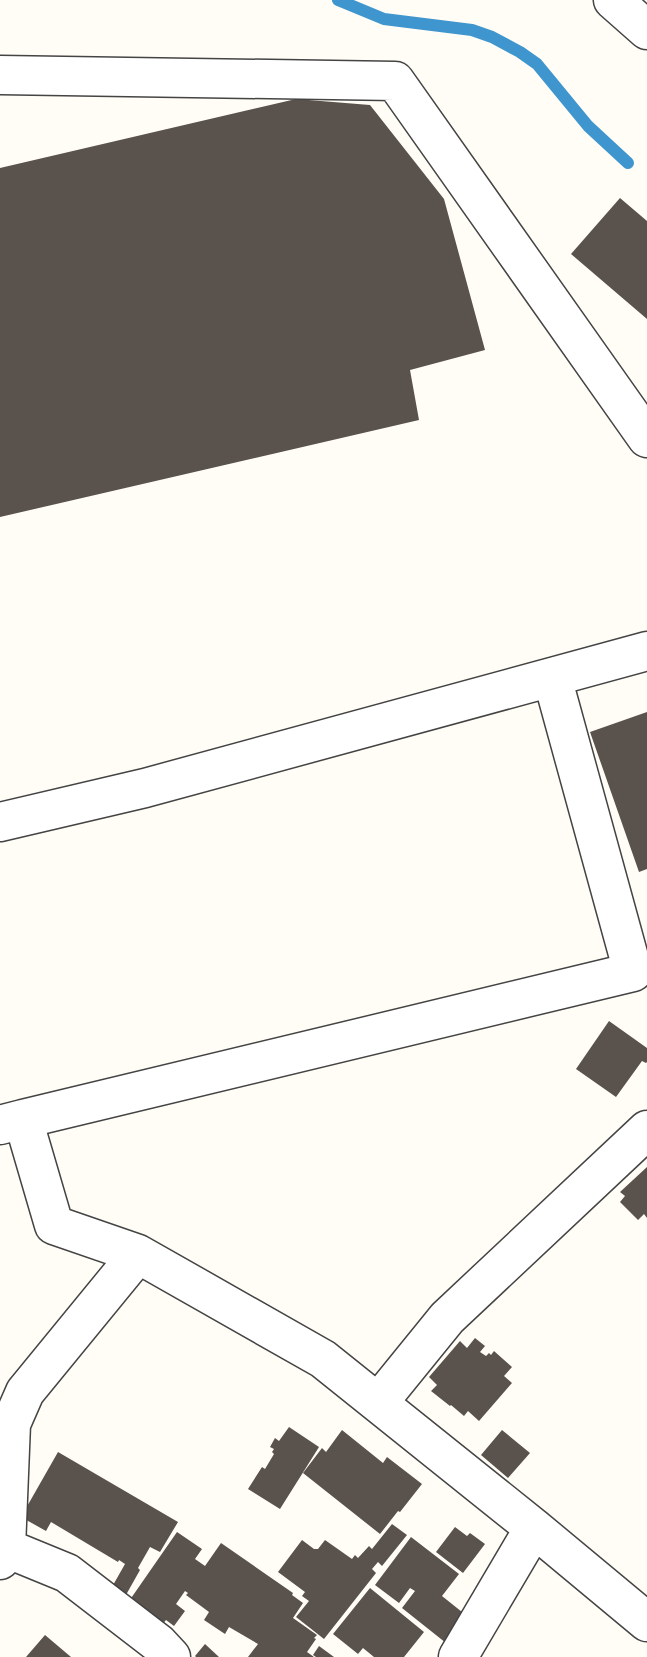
<svg xmlns="http://www.w3.org/2000/svg" width="647" height="1657" viewBox="0 0 647 1657" font-family="Literata,serif">
  <style>
    .lines { fill: none; stroke-linecap: round; stroke-linejoin: round }
    .stream { stroke: #3f96cf; stroke-width: 12 }
    .building { fill: #5a524d }
    .minor-casing { stroke: #444; stroke-width: 41 }
    .minor { stroke: #fff; stroke-width: 38 }
  </style>
  <rect width="100%" height="100%" fill="#fffdf5"/>
  <g class="lines">
    <!-- stream -->
    <path class="stream" d="M338,0l46,19 88,11 20,7 28,15 17,12 51,62 40,37"/>
  </g>
  <!-- building -->
  <path class="building" d="M296,99l74,6 74,94 41,151 -75,20 9,50 -419,97v-349z
    M620,198l27,23v98l-76,-65z
    M647,712v157l-8,3 -49,-140z
    M609,1021l38,27v14l-1,1 -4,-2 -26,36 -40,-28z
    M647,1167v51l-3,-4 -6,6 -18,-18 5,-6 -5,-4z
    M475,1338l10,8 -5,6 6,4 3,-3 2,2 3,-4 18,16 -8,9 8,7 -33,38 -11,-10 -4,5 -13,-11 -1,1 -19,-15 6,-6 -8,-8 31,-36 7,7z
    M289,1427l30,20 -39,62 -32,-20 14,-22 3,2 9,-15 -2,-2 2,-3 -4,-2 5,-9 4,3z
    M342,1430l41,33 4,-6 35,27 -22,28 -2,-1 -18,23 -77,-61 19,-25 4,4z
    M502,1430l28,23 -22,25 -27,-23z
    M58,1452l120,70 -18,30 -10,-5 -12,21 2,2 -18,32 -14,-8 17,-30 -6,-4 -1,2 -67,-40 -5,9 -25,-14z
    M392,1524l15,11 -25,31 -4,-4 -6,7 4,4 -52,66 -28,-22 13,-16 -7,-5 3,-4 -27,-20 24,-32 12,9h4l7,-9 27,19 3,-4 3,3 11,-12 3,3z
    M455,1527l12,9 3,-3 15,11 -22,29 -27,-21z
    M177,1532l25,17 -7,10 10,7 16,-23 72,50 -1,2 11,8 -10,15 24,17 -3,3 2,1 -9,13 7,5h-66l10,-13 -29,-17 -4,7 -21,-14 5,-8 -23,-17 2,-2 -3,-2 -9,13 9,7 -11,15 -8,-6 -6,7 -33,-23z
    M411,1537l48,37 -17,22 25,20 -21,27 -44,-35 13,-17 -5,-3 -11,15 -24,-18z
    M370,1588l54,44 -20,25h-30l-11,-9 -5,6 -25,-20z
    M45,1635l26,22h-45z
    M205,1644l14,13h-23l-1,-1z
    M319,1646l15,11h-18l-3,-2z"/>
  <g class="lines">
    <!-- minor casing -->
    <g class="minor-casing">
      <path id="minor" d="M613,0l34,30
        M0,75l395,6 252,357
        M0,822l145,-34 502,-137
        M23,1119l610,-147 -81,-295
        M0,1125l23,-6 31,106 84,29 185,105 211,169 113,94
        M378,1403l69,-85 200,-188
        M6,1548l61,25 91,70 13,14
        M0,1560l6,-12 5,-124 14,-32 113,-138
        M458,1657l76,-129"/>
    </g>
    <!-- minor -->
    <use href="#minor" class="minor"/>
  </g>
</svg>
